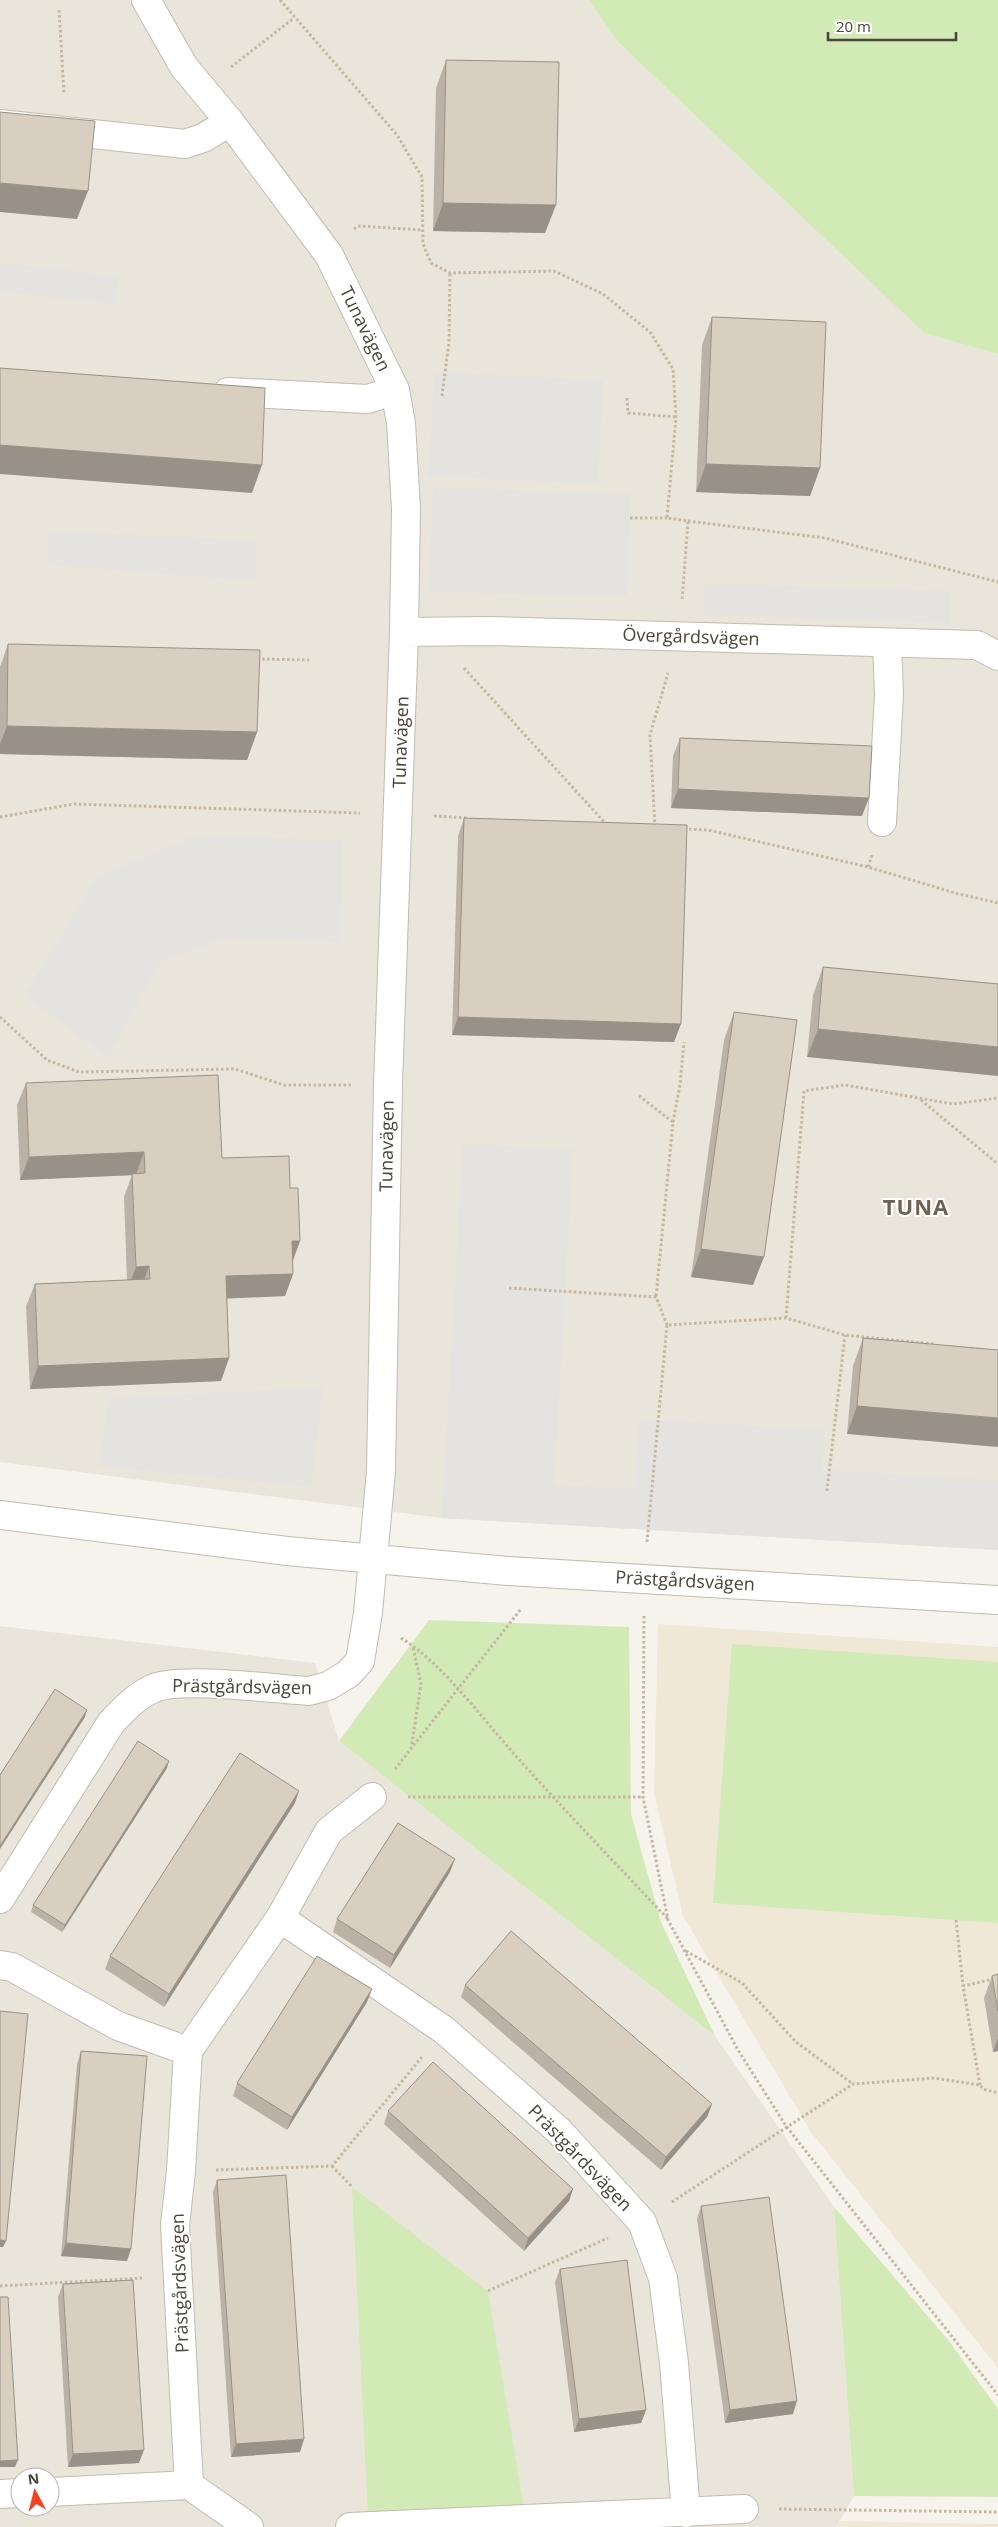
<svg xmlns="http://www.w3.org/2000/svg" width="998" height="2527" viewBox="0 0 998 2527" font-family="'Open Sans',sans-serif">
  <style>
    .residential { fill: #eae5da; fill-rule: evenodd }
    .education { fill: #efe8d6 }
    .green { fill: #d2eab5 }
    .parking { fill: #e5e3e0 }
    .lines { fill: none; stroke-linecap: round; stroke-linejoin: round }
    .minor-casing { stroke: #c2bbae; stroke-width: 30 }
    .path { stroke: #c4b79f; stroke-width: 3; stroke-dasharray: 2.5 2.5; stroke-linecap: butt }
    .minor { stroke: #fff; stroke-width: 28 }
    .wall { fill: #bab2a6 }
    .shaded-wall { fill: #979187 }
    .building { fill: #d8cfc1; stroke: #979187 }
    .labels { text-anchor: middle; stroke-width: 4; stroke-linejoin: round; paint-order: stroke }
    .street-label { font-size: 18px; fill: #4b4439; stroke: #fff }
    .district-label { font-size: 22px; font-weight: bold; letter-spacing: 1px; fill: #6e6250; stroke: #fff }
  </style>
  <rect width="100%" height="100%" fill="#f6f3ec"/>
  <!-- residential -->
  <path class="residential" d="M0,0h589l28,41 307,292 74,21v1196l-556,-32 -442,-56z
    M0,1626l315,37 24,78 376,295 119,171 20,289 -18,31h-836zM20,2477h30v30h-30z"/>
  <!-- education -->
  <path class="education" d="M658,1624l340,23v721l-187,-236 -128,-216 -29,-123z
    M840,2521l158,3v3h-162z"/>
  <!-- green -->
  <path class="green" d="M589,0h409v354l-74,-21 -307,-292z
    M429,1620l200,7 2,187 30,108 54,114 -376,-295z
    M732,1644l266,18v261l-285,-20z
    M352,2187l136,104 36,218 -156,7z
    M834,2207l115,134 49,68v88l-144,-1z"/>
  <!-- parking -->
  <path class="parking" d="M0,263l118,13 -2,28 -116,-12z
    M434,372l169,8 -5,104 -169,-8z
    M433,487l197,7 -3,103 -198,-5z
    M48,531l208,9v41l-208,-16z
    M704,583l246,8 -1,32 -246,-8z
    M199,834l143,7 -2,101 -115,-4 -64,23 -53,97 -84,-62 72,-118z
    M463,1143l110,7 -19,335 81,4 4,-70 186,11 -3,40 176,10v70l-556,-32z
    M323,1387l-12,100 -212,-21 9,-68z"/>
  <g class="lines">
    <!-- minor casing -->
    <g class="minor-casing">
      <path id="minor" d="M0,124l185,20 18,-6 27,-16
        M228,392l140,7 27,-9
        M404,632l86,-1 487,14 21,11
        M882,822l7,-128 -2,-51
        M0,1515l287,36 221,20 490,29
        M0,1899l111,-176c12,-13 24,-26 41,-34 26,-13 123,0 157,2l19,-5 20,-12 12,-13 8,-48 13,-142 7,-386 16,-453 2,-123 -5,-86 -6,-33 -66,-135 -99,-133 -46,-55 -38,-67
        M280,1918l164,112 115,101 83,91 21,56 11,85 12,150
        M0,1965l12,2 106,59 70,25
        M189,2485l-14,-260 6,-54 7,-120 92,-133 49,-87 43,-34
        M50,2492l139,-7 60,42
        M0,2494l20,-1
        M350,2527l394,-18"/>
    </g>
    <!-- path -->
    <path class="path" d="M280,0l117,135 25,42 1,67 8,19 19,10 104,-2 49,23 47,38 23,37 3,48 -9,101 21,3 -6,80
      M59,10l5,84
      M231,67l63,-49
      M354,229l4,-3 65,4
      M442,396l7,-54 1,-69
      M627,398l1,15 48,4
      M630,518h37
      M688,521l137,17 173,44
      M257,659l52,1
      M464,668l142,156
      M434,816l34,2
      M0,817l74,-13 286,9
      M655,827l-5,-92 18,-62
      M684,829l24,1 160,37 87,26 43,10
      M868,867l4,-12
      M0,1017l47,43 32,12 156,-3 49,16h69
      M639,1096l34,26 -17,175
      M921,1100l77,64
      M673,1122l7,-37 4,-43
      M509,1288l147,9 11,28
      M786,1318l18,-227 41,-6 108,19 45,-6
      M827,1491l18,-156
      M647,1542l20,-217 119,-7 59,17 89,9
      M644,1616l-1,181 25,123 70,130 48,76 212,269
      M401,1638c41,25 81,80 114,117 50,56 102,110 153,164
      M411,1749l10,-65 -8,-37
      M395,1769l126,-160
      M408,1797h235
      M956,1920l7,66
      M686,1951l56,32 54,59 57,42
      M980,2085l-17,-99 35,-8
      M332,2166l20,21
      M216,2170l116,-4 90,-109
      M672,2202l181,-118 81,-6 46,7 3,4 15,4
      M0,2286l142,-8
      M488,2291l120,-53
      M779,2509l219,3"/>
    <!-- minor -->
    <use href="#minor" class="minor"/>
  </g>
  <!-- wall -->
  <path class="wall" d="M446,60l99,173 -112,-2 3,-143z
    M712,317l108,151 -10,28 -114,-4 6,-147z
    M8,644l249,88 -10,28 -247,-6v-87z
    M680,738l182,78 -191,-8 2,-52z
    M464,818l210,224 -222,-7 6,-199z
    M823,967l175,17 -191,73 6,-62z
    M734,1012l19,273 -62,-8 33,-237z
    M26,1083l196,75 71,103v13l-8,22 -58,2 2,60 -8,23 -191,8 -4,-83 9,-22 92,-4 -3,-83 8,-22 -112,5 -3,-75z
    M863,1338l135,12 -151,84 6,-68z
    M167,1768l-105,164 -31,-20 2,-7z
    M295,1803l-131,204 -59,-38 5,-13z
    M450,1872l-60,96 -57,-36 4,-13z
    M998,1974v77l-5,1 -9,-54 8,-22z
    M465,1985l247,119 -5,13 -46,53 -200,-173z
    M372,1989l-5,13 -80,128 -54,-34 4,-13z
    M81,2051l46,210 -66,-5 16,-192z
    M388,2111l185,78 -4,12 -45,50 -140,-127z
    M217,2180l87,259 -4,13 -69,5 -18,-265z
    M701,2206l92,208 -68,9 -28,-204z
    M560,2269l86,141 -5,13 -67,9 -19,-150z
    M63,2284l76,179 -71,4 -10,-170z"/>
  <!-- shaded-wall -->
  <path class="shaded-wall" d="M0,183l88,8 -11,28 -77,-7z
    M443,203l113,2 -11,28 -112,-2z
    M0,445l262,20 -10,28 -252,-19z
    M706,464l114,4 -10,28 -114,-4z
    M7,726l250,6 -10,28 -247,-6v-10z
    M678,789l191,9 -7,18 -191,-8z
    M458,1017l223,7 -7,18 -222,-7z
    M818,1029l180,18v29l-191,-19z
    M144,1152l-8,23 -116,5 9,-23z
    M292,1241h8l-8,22z
    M701,1249l63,8 -11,28 -62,-8z
    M149,1266l-8,23 -14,1 9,-23z
    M293,1274l-8,22 -67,3 8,-23z
    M229,1358l-8,23 -191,8 8,-23z
    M857,1406l141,12v29l-151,-13z
    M87,1710l-2,7 -85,132v-3z
    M169,1761l-2,7 -105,164 3,-7z
    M299,1791l-4,12 -131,204 5,-13z
    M455,1859l-5,13 -60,96 4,-13z
    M372,1989l-5,13 -80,128 5,-13z
    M998,2038v13l-5,1z
    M712,2104l-5,13 -46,53 5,-13z
    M573,2189l-4,12 -45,50 4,-13z
    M0,2240l6,1 -3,6h-3z
    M66,2243l65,6 -4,12 -66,-5z
    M797,2401l-4,13 -68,9 5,-13z
    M646,2410l-5,13 -67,9 5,-13z
    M304,2439l-4,13 -69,5 5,-13z
    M144,2450l-5,13 -71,4 5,-13z
    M18,2460l-3,7h-15v-6z"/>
  <!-- building -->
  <path class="building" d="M446,60l113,2 -3,143 -113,-2z
    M0,112l95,9 -7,70 -88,-8z
    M712,317l114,5 -6,146 -114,-4z
    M0,368l265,20 -3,77 -262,-20z
    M8,644l252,6 -3,82 -250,-6z
    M680,738l192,8 -3,52 -191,-9z
    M464,818l223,7 -6,199 -223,-7z
    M823,967l175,17v63l-180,-18z
    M734,1012l63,8 -33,237 -63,-8z
    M218,1075l4,83 67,-2 1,32h8l2,53h-8l1,33 -67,2 3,82 -191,8 -3,-82 115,-5 -1,-13 -13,1 -4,-93 13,-1 -1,-21 -115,5 -3,-74z
    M863,1338l135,12v68l-141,-12z
    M55,1689l32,21 -87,136v-71z
    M138,1741l31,20 -104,164 -32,-20z
    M240,1753l59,38 -130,203 -59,-38z
    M398,1823l57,36 -61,96 -57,-36z
    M511,1931l201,173 -46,53 -201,-172z
    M317,1956l55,33 -80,128 -55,-34z
    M998,1974v37l-6,-35z
    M0,2011l28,3 -22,227 -6,-1z
    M81,2051l66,5 -16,193 -65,-6z
    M433,2062l140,127 -45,49 -140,-127z
    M286,2175l18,264 -68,5 -19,-264z
    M769,2197l28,204 -67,9 -29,-204z
    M627,2260l19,150 -67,9 -19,-150z
    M133,2280l11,170 -71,4 -10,-170z
    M0,2297h8l10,163 -18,1z"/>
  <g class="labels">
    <!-- street labels -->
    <g class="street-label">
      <text transform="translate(365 329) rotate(64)" y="6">Tunavägen</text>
      <text transform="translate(691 637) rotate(2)" y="6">Övergårdsvägen</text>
      <text transform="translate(401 742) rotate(-88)" y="6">Tunavägen</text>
      <text transform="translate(387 1146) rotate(-89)" y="6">Tunavägen</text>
      <text transform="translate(685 1581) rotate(3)" y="6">Prästgårdsvägen</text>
      <text transform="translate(242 1687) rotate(1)" y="6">Prästgårdsvägen</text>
      <text transform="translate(580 2158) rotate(46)" y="6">Prästgårdsvägen</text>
      <text transform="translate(180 2283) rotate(-92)" y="6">Prästgårdsvägen</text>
    </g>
    <!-- district labels -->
    <g class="district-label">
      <text x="916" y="1215">TUNA</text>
    </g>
  </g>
  <!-- north arrow -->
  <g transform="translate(35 2492) rotate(353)"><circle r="24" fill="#ffffff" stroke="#b7b4b0"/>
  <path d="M0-4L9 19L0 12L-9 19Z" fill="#fc3f1d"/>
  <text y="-8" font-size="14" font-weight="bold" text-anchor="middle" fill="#4b4439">N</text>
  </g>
  <!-- scale -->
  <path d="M828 32v8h128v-8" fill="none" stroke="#4b4439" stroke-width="2.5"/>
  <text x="836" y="32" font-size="15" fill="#4b4439" stroke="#ffffff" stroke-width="4" paint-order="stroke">20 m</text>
</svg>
